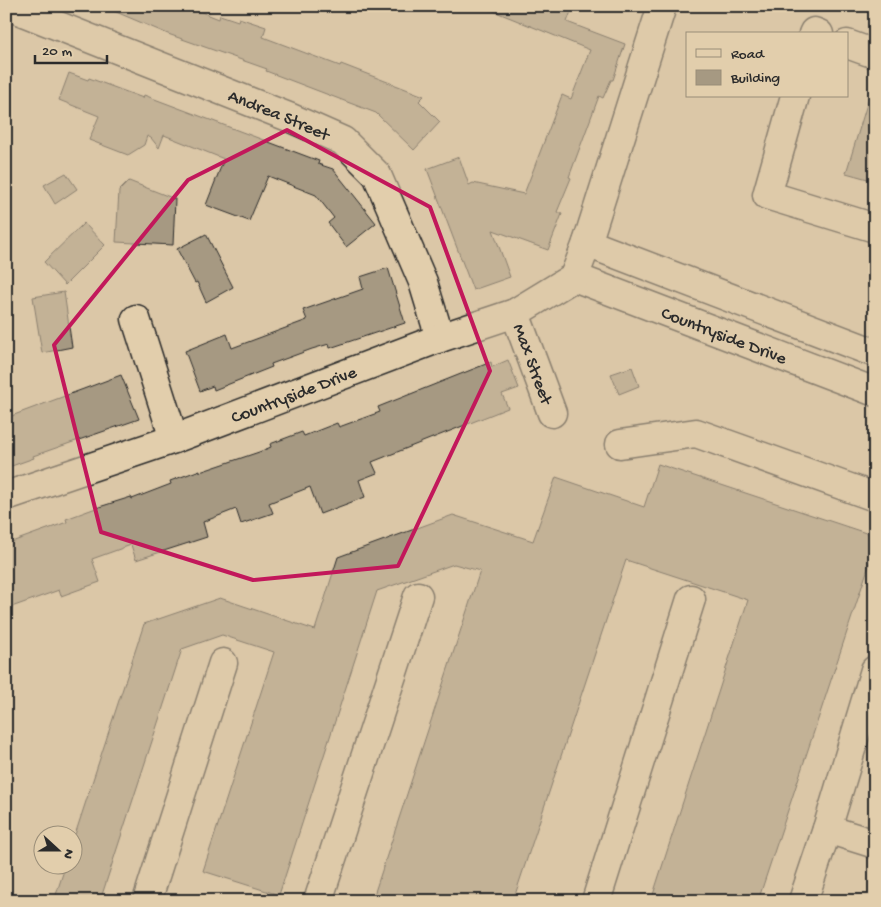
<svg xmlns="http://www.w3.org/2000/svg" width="881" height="907" viewBox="0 0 881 907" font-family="'Gochi Hand',sans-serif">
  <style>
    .building { fill: #a69982; stroke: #2b2b2b }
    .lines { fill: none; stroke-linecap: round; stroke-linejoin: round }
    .minor-casing { stroke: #2b2b2b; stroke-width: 31 }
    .minor { stroke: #e2ceac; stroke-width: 28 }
    .marked { fill: none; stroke: #c2185b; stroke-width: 4; stroke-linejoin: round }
    .labels { text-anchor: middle; stroke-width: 4.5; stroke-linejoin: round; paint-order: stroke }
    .street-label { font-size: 18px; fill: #2b2b2b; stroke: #e2ceac }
  </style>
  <rect width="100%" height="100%" fill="#dbc7a7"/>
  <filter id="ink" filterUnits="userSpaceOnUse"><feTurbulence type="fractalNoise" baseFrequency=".02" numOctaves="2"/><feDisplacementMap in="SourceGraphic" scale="10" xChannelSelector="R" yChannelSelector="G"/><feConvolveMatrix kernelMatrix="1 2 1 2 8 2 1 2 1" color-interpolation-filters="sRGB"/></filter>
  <g filter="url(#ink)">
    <!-- building -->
    <path class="building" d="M102,6h84l33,13 1,-4 18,6 1,-3 27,9 -3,10 77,29 1,-2 83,32 -5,5 21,21 -26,28 -38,-37 -110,-42 1,-2 -99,-35z
      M481,6h92l-6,16 58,22 -12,36h-2l-8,18 -4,-2 -30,81 2,1 -14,34 5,2 -14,36 -55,-20 17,47 -37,13 -46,-121 32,-12 10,28 4,-2 51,11 38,-99 9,4 19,-49z
      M69,73l19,7 1,-2 54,20 1,-3 175,66 -1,3 15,5 43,54 -30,24 -18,-24 6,-5 -18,-23 -48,-19 -19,45 -43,-16 18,-46 -60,-24 -5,13 -8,-10 -4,-2 -3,9 -16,10 -39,-15 10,-24 -40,-16z
      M870,94l5,1v86l-29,-8z
      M66,173l11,16 -22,15 -11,-19z
      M129,181l46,18 -2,46 -57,-3 3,-51z
      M84,223l21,22 -40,40 -21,-23z
      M206,234l27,53 -27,15 -9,-20 -2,1 -18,-34z
      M388,268l17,55 -75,25 -1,-4 -17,5 -41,15 1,3 -58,23 -1,-4 -13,5 -15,-40 42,-17 5,14 75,-28 -4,-10 60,-21 -3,-12z
      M64,292l8,55 -30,6 -9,-56z
      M508,360l11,28 -17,6 6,14 -136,54 5,11 -18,7 6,17 -45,17 -10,-27 -41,16 4,10 -32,11 -5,-15 -33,13 4,15 -71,23 -5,-15 -39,14 8,23 -39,14 -2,-6 -53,19v-65l61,-22 -1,-3 30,-11 35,-11 1,2 39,-15 -1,-3 30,-11v2l59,-20 12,-5 -1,-3 32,-12 2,4 33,-13 2,4 41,-15 -2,-5 113,-45 1,5z
      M632,367l7,19 -20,8 -8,-20z
      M121,375l18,44 -106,37 1,2 -28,10v-50z
      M658,464l217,72v11l-117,354h-107l97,-301 -122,-40 -113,341h-141l108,-330 -26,-7 -77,27 -98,304 -76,-24 71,-219 -52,-17 -40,14 -82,252h-46l12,-37h6v-20l72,-220 76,-26 95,32 23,-73 115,-42 80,26 23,-64 88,30z"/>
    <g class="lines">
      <!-- minor casing -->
      <g class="minor-casing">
        <g id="minor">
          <path id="s1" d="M8,6l283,112 52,23 34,34 46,107 17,56"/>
          <path d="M813,34l1,-2 5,2"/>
          <path d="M847,44l28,10"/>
          <path d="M795,96l-28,99 108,33"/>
          <path d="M587,243l288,110"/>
          <path id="s2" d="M574,277l301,115"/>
          <path id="s3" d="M515,313l37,100"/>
          <path d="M136,319l38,120"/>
          <path d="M620,444l76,-11 179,64"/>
          <path id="s4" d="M6,496l168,-57 266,-101 75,-25 59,-36 13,-34 75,-237"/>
          <path d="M875,670l-48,159 48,15"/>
          <path d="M147,901l76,-238"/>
          <path d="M318,901l100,-305"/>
          <path d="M596,901l95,-302"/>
          <path d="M803,901l24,-72"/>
        </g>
      </g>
      <!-- minor -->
      <use href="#minor" class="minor"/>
    </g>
  </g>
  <!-- marked area -->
  <path d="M0 0H881V907H0ZM287,130l143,77 60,164 -92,195 -145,14 -152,-48 -47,-187 134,-165z" fill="#dbc7a7" fill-opacity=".55" fill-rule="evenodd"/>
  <path class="marked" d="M287,130l143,77 60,164 -92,195 -145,14 -152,-48 -47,-187 134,-165z"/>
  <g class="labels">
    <!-- street labels -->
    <g class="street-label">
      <text dy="6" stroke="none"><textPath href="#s1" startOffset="292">Andrea Street</textPath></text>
      <text dy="6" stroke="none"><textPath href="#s2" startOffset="161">Countryside Drive</textPath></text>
      <text dy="6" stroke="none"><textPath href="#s3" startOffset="54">Max Street</textPath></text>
      <text dy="6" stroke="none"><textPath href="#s4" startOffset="305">Countryside Drive</textPath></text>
    </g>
  </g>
  <!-- margin -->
  <rect width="881" height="907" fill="none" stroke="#e2ceac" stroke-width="25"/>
  <rect x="12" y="12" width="856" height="882" fill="none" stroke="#2b2b2b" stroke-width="2" filter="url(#ink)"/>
  <!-- legend -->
  <rect x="686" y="32" width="162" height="65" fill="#e2ceac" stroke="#998d78"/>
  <rect x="696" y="49" width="25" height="8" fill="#e2ceac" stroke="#998d78"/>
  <text x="731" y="58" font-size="15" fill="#2b2b2b">Road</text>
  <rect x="696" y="70" width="25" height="15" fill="#a69982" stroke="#998d78"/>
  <text x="731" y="82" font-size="15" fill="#2b2b2b">Building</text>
  <!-- north arrow -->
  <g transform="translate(58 850) rotate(111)"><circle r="24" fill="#e2ceac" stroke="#998d78"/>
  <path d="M0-4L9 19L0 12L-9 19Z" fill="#2b2b2b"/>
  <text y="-8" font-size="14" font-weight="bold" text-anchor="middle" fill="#2b2b2b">N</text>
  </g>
  <!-- scale -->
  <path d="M35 55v8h72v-8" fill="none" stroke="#2b2b2b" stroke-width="2.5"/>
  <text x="42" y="55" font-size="15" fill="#2b2b2b" stroke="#e2ceac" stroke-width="4" paint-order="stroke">20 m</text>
</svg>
